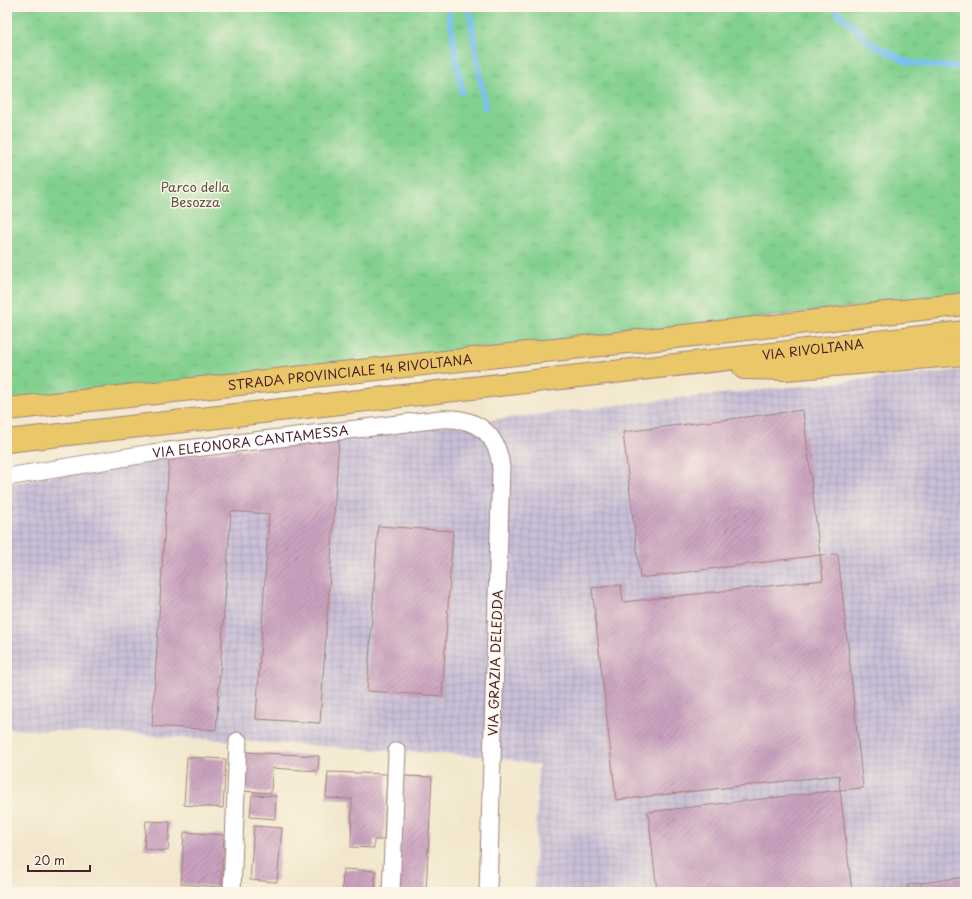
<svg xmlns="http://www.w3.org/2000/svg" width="972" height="899" viewBox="0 0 972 899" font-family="'Playpen Sans',sans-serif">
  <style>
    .industrial { fill: url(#industrial-grid) }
    .grass { fill: url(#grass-tufts); stroke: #66785c }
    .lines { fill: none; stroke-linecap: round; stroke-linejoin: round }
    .stream { stroke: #7ac0f1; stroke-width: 6 }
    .building { fill: url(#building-hatch) }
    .street-casing { stroke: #9e837c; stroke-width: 19 }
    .highway-casing { stroke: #9e837c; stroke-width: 24 }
    .street { stroke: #fff; stroke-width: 17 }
    .highway { stroke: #eac769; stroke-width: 22 }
    .labels { text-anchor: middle; stroke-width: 3; stroke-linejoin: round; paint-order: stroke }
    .park-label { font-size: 13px; fill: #5b5449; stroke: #fcf5e5 }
    .street-label { font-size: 13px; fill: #4a1f2b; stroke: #fcf5e5 }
  </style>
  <defs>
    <pattern id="industrial-grid" width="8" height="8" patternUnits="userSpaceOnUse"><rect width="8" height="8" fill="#c9bfd7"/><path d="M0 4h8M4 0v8" fill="none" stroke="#aea4b9"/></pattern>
    <pattern id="grass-tufts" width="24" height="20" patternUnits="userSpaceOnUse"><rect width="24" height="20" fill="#82d08e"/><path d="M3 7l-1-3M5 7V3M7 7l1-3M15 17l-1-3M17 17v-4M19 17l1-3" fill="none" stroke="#72b27b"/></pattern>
    <pattern id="building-hatch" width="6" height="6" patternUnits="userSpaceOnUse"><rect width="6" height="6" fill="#caa2bf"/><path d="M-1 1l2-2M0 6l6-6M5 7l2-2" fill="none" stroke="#a6839b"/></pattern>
  </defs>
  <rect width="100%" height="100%" fill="#fcf5e5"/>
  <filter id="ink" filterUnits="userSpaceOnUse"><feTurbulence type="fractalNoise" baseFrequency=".025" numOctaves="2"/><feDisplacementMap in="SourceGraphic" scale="8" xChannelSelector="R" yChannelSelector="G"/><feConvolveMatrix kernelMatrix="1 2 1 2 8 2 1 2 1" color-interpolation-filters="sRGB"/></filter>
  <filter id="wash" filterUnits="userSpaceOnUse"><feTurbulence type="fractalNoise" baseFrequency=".012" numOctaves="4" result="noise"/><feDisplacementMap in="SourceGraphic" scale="16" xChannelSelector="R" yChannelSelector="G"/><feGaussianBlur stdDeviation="0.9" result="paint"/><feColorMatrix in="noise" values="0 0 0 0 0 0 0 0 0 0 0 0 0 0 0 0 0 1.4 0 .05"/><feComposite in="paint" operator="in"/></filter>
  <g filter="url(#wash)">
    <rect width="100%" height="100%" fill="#f2e7cc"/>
    <!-- industrial -->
    <path class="industrial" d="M965,370v522h-431l4,-127 -45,-8 -365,-23 -119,-5 -2,-10v-235l151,-25 503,-59z"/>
    <!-- grass -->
    <path class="grass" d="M7,7h958v287l-958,111z"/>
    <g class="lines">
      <!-- stream -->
      <path class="stream" d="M448,7l14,86
        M469,7l16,101
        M834,7l4,6 34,31 35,18 29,4 29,1"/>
    </g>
    <g id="blocks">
      <!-- building -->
      <path class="building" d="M803,410l17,145 -180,23 -17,-146z
        M339,439l-19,284 -64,-4 13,-205 -38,-3 -15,219 -64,-4 17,-268z
        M378,526l75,5 -11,165 -75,-5z
        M838,554l25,234 -23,2 -1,-15 -223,25 -24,-212 29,-3 2,17 200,-22 -3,-25z
        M244,752l75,4 -1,15 -46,-3 -1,25 -30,-2z
        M187,757l39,2 -3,49 -39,-3z
        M328,772l59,2 -3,66h-10v8l-23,-1 1,-48 -26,-1z
        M403,776l29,1 -6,115h-29z
        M840,790l12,102h-195l-9,-80z
        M252,795l24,1 -1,23 -25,-2z
        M146,821l24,1 -2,29 -24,-2z
        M254,826l28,2 -5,54 -27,-2z
        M184,832l40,3 -3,52 -40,-3z
        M343,869l33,2 -1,21h-33z
        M965,877v15h-57l-1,-7z"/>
    </g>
  </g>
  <g filter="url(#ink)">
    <use href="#blocks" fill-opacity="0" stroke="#9e837c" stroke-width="1"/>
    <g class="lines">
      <!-- street casing -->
      <g class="street-casing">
        <g id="street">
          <path id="s1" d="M7,477l145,-24 289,-34c35,-2 57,14 60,49l-13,424"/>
          <path d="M232,892l6,-151"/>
          <path d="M391,892l6,-141"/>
        </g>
      </g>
      <!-- highway casing -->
      <g class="highway-casing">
        <g id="highway">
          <path d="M744,368l42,1 179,-15"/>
          <path id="s2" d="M7,409l686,-74 272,-31"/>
          <path id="s3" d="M7,441l958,-109"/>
        </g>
      </g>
      <!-- street -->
      <use href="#street" class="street"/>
      <!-- highway -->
      <use href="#highway" class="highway"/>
    </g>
  </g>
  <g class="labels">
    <!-- park labels -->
    <g class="park-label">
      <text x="195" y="192">Parco della<tspan x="195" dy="15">Besozza</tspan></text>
    </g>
    <!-- street labels -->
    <g class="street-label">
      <text dy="5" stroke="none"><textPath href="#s3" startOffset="811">VIA RIVOLTANA</textPath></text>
      <text dy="5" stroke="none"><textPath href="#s2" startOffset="345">STRADA PROVINCIALE 14 RIVOLTANA</textPath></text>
      <text dy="5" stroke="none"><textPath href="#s1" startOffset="246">VIA ELEONORA CANTAMESSA</textPath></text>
      <text transform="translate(495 663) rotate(-88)" y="5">VIA GRAZIA DELEDDA</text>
    </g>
  </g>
  <!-- margin -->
  <rect width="972" height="899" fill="none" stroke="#fcf5e5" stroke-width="24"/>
  <!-- scale -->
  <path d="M28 865v6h62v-6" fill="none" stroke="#4a1f2b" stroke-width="2"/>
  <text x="34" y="865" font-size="12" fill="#4a1f2b" stroke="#fcf5e5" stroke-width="3" paint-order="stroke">20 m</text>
</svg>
